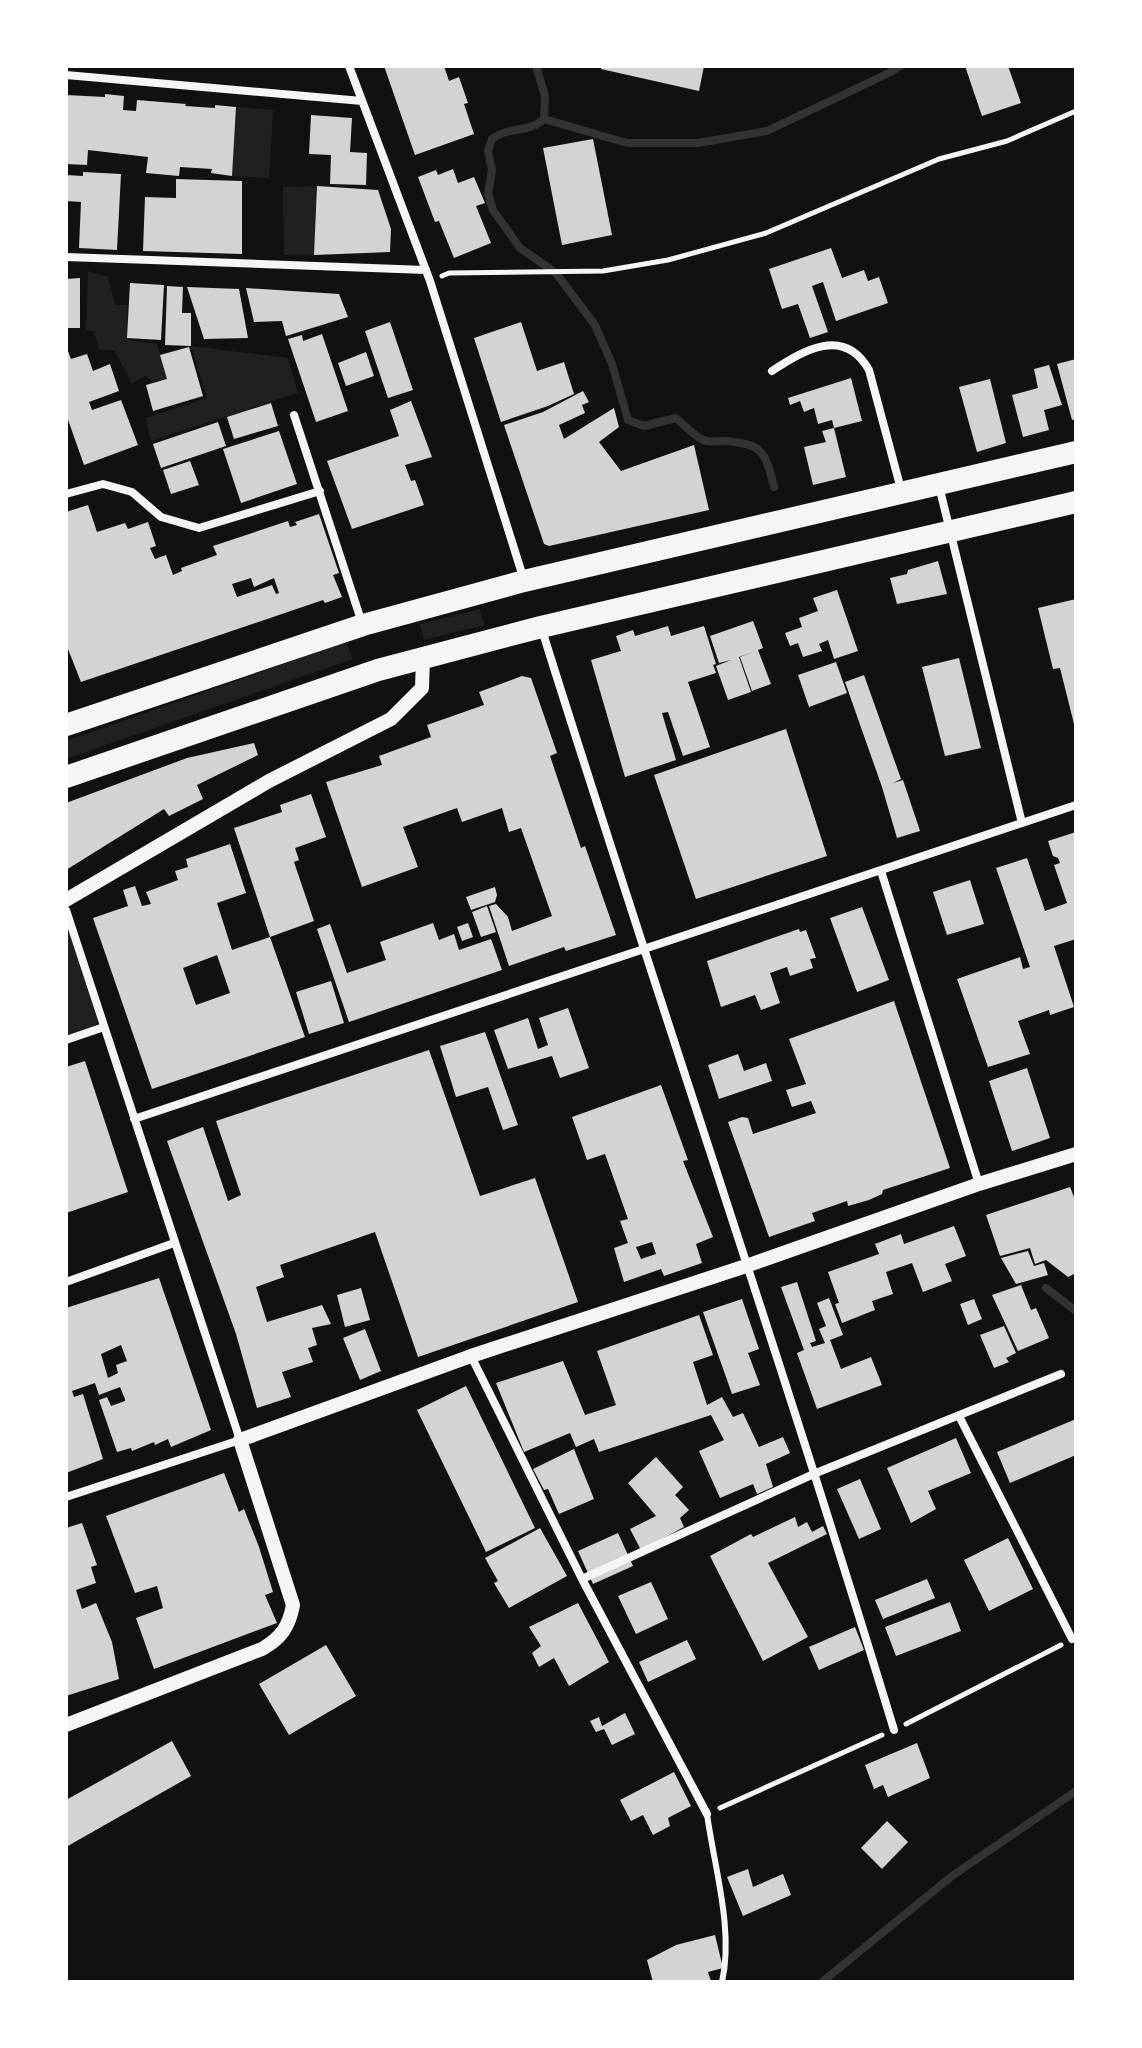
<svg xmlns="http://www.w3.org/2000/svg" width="1142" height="2048" viewBox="0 0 1142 2048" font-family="Rubik,sans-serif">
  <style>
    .green { fill: #202020 }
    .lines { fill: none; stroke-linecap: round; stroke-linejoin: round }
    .stream { stroke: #333; stroke-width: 8 }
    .building { fill: #d3d3d3; fill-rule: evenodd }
    .path { stroke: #f5f5f5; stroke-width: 5 }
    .service { stroke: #f5f5f5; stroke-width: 6 }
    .minor { stroke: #f5f5f5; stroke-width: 8 }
    .tertiary { stroke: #f5f5f5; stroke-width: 14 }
    .trunk { stroke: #f5f5f5; stroke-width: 22 }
  </style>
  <rect width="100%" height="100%" fill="#111"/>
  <!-- green -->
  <path class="green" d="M236,107l37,3 -4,68 -37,-2z
    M317,186l-3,69h-30l-1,-68z
    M88,271l20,6 7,28h12l1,35 29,4 10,35 -14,2 -8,-5 -13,8 -18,-34h-15l-5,-19 -8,-1z
    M191,346l97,12 10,35 -147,48 -6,-23 62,-20z
    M480,609l4,16 -60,15 -4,-16z
    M346,642l7,17 -287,100v-18z
    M66,923l33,103 -33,10z"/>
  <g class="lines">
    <!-- stream -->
    <path class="stream" d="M536,66l9,30 -1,23c-15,14 -35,7 -52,20l-4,12 4,19 -4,24 5,16 27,38 36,25 39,52 17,39 16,56 16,6 32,-8c10,8 18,19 30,23 6,1 13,0 19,0 39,3 40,11 49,46
      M544,119l83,24h71l69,-12 124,-59 9,-6
      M1046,1288l30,23
      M822,1982l130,-106 124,-85"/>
  </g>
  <!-- building -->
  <path class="building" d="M384,66h60l5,15 10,-4 9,26 -4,1 10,30 -59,21z
    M601,66h103l-5,25 -98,-22z
    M965,66h43l13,37 -39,13z
    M105,94l19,2 -1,14 13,1 1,-11 49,4 -1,2 30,2v-3l21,2 -4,69 -21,-3 1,-4 -32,-2 -1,9 -33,-3 2,-16 -60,-7 -1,15 -21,-1v-69l39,2z
    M311,115l41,3 -2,34 17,1 -1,32 -36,-1 1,-29 -22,-1z
    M593,139l19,96 -50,10 -19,-97z
    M453,169l5,14 16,-6 11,26 -9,3 15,37 -37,15 -15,-37 -4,1 -17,-45 18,-7 2,5z
    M83,172l38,2 -4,76 -38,-2 2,-46 -15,-1v-26l17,1z
    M176,179l66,2v73l-99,-3 2,-54 31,1z
    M317,186l61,4 13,39 -1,23 -76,3z
    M831,248l11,30 22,-8 4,11 11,-4 9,26 -52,18 -13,-39 -11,4 16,46 -18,6 -12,-34 -16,5 -13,-40z
    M80,278v50h-14v-49z
    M130,283l34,2 -3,55 -34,-2z
    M167,286l16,1 -1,26h9v33l-26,-1z
    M187,287l52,2 9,49 -44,1z
    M246,288l93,6 9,23 -62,19 -4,-15 -28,1z
    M390,322l23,68 -25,8 -23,-67z
    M521,322l16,49 27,-9 10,32 -26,12 -47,16 -27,-84z
    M322,334l26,77 -32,11 -28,-83 14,-4 1,6z
    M66,346l5,13 16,-5 6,17 17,-7 9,27 -30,11 3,8 29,-10 17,45 -54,20 -18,-51z
    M189,347l14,49 -50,15 -7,-26 21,-6 -7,-24z
    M366,352l8,24 -28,10 -8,-23z
    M1076,359v60l-4,1 -15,-56z
    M1049,365l13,40 -18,5 5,20 -26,7 -11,-42 26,-7 -4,-19z
    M851,378l11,43 -28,7 -2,-8 -14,4 -4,-16 -10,4 -4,-11 -10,4 -2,-7z
    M990,379l16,64 -29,9 -18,-65z
    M583,391l6,11 -7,3 3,8 -26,12 5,14 50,-31 5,19 -20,15 22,29 73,-26 15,65 -160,36 -5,-2 -40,-119 39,-13z
    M411,401l21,56 -27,8 6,16 4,-1 9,25 -72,24 -25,-68 72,-25 -9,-26z
    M271,403l7,23 -44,13 -7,-22z
    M218,422l8,24 -65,22 -8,-24z
    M834,428l12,49 -33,8 -9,-38 22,-5 -4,-11z
    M279,431l18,53 -56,19 -18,-54z
    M190,461l9,24 -28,9 -8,-24z
    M88,505l9,27 28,-9 3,6 20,-7 8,24 -6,2 5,11 11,-4 7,20 9,-4 -1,-3 36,-13 -4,-9 75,-25 2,6 7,-2 -2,-3 24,-8 20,59 -6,2 9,22 -17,6 -2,-3 -242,82 -15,-38v-132zM251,578l3,9 20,-9 5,15 -3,1 -4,-9 -35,12 -5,-13z
    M938,561l9,33 -50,10 -7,-26 17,-4 1,-4z
    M837,590l21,61 -24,8 -6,-19 -9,4 3,7 -19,6 -5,-14 -8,3 -5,-13 17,-6 -3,-9 19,-7 -5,-13z
    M1076,599v129h-1l-15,-60 -7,1 -15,-61z
    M753,621l10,27 -5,2 13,34 -19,7 -12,-34 13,-5 -14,5 12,35 -23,8 -12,-34 15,-6 -12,3 -9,-27z
    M668,626l3,10 33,-10 12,38 -3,1 3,8 -28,9 22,65 -27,9 -15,-44 -6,1 14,47 -51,17 -34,-117 30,-9 -5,-15 17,-6 2,6z
    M959,658l22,90 -36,8 -23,-89z
    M836,662l11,31 -38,14 -11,-32z
    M864,675l37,104 -8,4 10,-3 17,51 -23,7 -15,-51 -37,-105z
    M522,676l9,2 26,75 -7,3 31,92 4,-2 31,89 -50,16 -2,-4 -55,19 -20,-60 7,-2 12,13 4,14 40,-15 -31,-88 -12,4 -7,-24 -40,14 -5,-14 -54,19 15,40 -56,20 -36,-105 56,-17 -3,-9 52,-19 -4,-12 57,-20 -5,-13z
    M786,729l41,127 -131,43 -42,-124z
    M254,743l4,12 -61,30 6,14 -34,17 -5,-7 -98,61v-67l121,-45z
    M311,794l15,43 -31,11 4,12 -5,2 20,59 -44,16 -36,-109 48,-16 -2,-7z
    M1076,832v107l-22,7 20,61 -24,8 -1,-5 -31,11 12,33 -42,13 -31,-88 63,-22 3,12 7,-2 -34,-99 31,-10 18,53 22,-8 -13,-38 6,-2 -2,-5 -5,-2 -5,-15z
    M230,844l16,49 -29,10 15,47 38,-13 35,100 -153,52 -59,-171 35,-12 -5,-16 12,-4 7,20 9,-2 -5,-12 32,-12 -3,-9 13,-4 -2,-8zM217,955l13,38 -34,12 -13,-37z
    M970,880l14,44 -37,11 -14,-43z
    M495,887l2,8 -2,7 -24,8 -5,-13z
    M487,906l9,26 -15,5 -9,-25z
    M862,907l27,73 -32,12 -27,-74z
    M433,923l6,17 15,-6 5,16 32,-11 11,31 -153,52 -32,-93 13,-5 17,49 39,-13 -6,-18z
    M468,923l5,14 -11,4 -5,-14z
    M799,929l1,3 6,-2 10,28 -6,1 3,9 -23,8 -3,-9 -17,6 10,30 -19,7 -6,-15 -34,12 -14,-46z
    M331,981l13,42 -35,11 -13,-42z
    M894,1001l56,167 -67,22 -1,4 -13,6 -21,6 -1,-5 -35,12 3,8 -46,16 -41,-115 14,-5 6,1 5,16 63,-21 -5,-12 -19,6 -6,-17 20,-6 -17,-45z
    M568,1008l21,60 -29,10 -8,-22 -44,13 -14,-39 34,-12 10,31 10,-4 -9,-27z
    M485,1032l33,93 -15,5 -15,-43 -32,10 -16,-51z
    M429,1050l51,146 55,-18 43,124 -160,55 -43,-125 -95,33 4,12 -28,10 11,35 55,-17 9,19 -19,4 5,17 -9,3 5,14 -31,10 9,25 -34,11 -21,-74 -69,-193 36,-14 25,74 13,-6 -25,-74z
    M738,1054l6,17 22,-8 6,18 -53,18 -11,-34z
    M85,1061l43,131 -62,21v-146z
    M1027,1068l23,70 -38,13 -23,-70z
    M661,1085l27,75 -5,1 30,76 -17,7 6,19 -38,13 -3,-7 -37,13 -10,-34 14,-5 -8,-22 8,-2 -23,-65 -18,6 -15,-43zM652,1242l4,12 -15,5 -5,-12z
    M1070,1187l6,15v71l-8,4 -22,-17 -11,4 -5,-16 -30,8 -14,-41z
    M954,1226l12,30 -21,8 7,17 -29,11 -11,-29 -26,9 7,22 -21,7 3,9 -33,13 -7,-19 4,-1 -11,-31 51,-18 -4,-10 26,-10 3,10z
    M1028,1251l6,15 10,-3 4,12 -32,9 -15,-26z
    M159,1278l52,152 -40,17 -3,-8 -13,6 -1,-3 -22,9 -1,-3 -14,4 -18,-52 8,-3 4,9 14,-5v-2l-5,-12 -21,8 -4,-12 -23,8 2,6 9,-3 20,65 -37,14v-165zM121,1345l6,16 -11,4 2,8 -10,5 -7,-24z
    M797,1282l19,59 -6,2 2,4 13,-4 -6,-14 7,-3 -9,-23 12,-5 14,37 -13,5 11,29 30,-12 11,28 -65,24 -20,-56 7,-3 -23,-63z
    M1021,1285l10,25 5,-2 13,30 -31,13 -26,-56z
    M361,1288l9,32 -25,7 -8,-32z
    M742,1299l17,50 -11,4 12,32 -28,9 -29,-82z
    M974,1299l8,20 -14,6 -8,-21z
    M699,1315l14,40 -20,7 14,43 15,-8 11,20 10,-4 16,34 24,-10 7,16 -24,11 7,23 -16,7 -4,-10 -33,14 -21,-47 25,-11 -13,-25 -112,37 -5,-13 -18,8 -6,-14 -46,19 -28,-69 67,-22 22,54 31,-10 -19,-54z
    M1004,1326l12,27 -10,5 3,4 -15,6 -14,-33z
    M365,1329l16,42 -21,9 -17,-42z
    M466,1386l69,142 -49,24 -69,-142z
    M1076,1419v36l-66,28 -13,-31z
    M956,1438l15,35 -43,18 8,18 -25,14 -24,-55z
    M574,1449l20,50 -35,15 -11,-25 -4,1 -11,-21z
    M656,1457l27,30 -8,8 14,15 -9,8 4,9 -43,23 -11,-21 26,-13 -28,-33z
    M224,1473l15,39 5,-3 15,38 14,45 -8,3 12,28 -123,46 -18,-51 27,-10 -6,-22 -22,7 -29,-77z
    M860,1479l21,50 -22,10 -22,-50z
    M795,1517l3,10 9,-5 5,10 11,-6 4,8 -59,29 40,74 -45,24 -53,-105 41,-22 2,3z
    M82,1523l15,42 -6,2 5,16 -20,7 6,19 14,-6 16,39 7,37 -53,17v-168z
    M540,1528l27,48 -58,32 -15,-25 4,-2 -13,-23z
    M618,1533l15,33 -40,18 -15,-33z
    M1008,1538l25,51 -44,22 -25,-51z
    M927,1579l8,19 -52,21 -8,-19z
    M651,1582l17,37 -32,15 -18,-38z
    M950,1602l11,29 -65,25 -11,-29z
    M578,1603l31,59 -40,24 -15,-28 -15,9 -7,-14 9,-7 -12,-19z
    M855,1627l9,23 -45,20 -10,-23z
    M687,1640l9,19 -48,23 -9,-20z
    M326,1645l30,51 -67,39 -30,-51z
    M625,1713l10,21 -23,11 -8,-16 -8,3 -6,-11 9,-4 3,9z
    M172,1741l19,35 -125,71v-47z
    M917,1743l13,35 -42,19 -5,-12 -9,4 -9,-24z
    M674,1772l17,34 -23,12 2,8 -17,9 -10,-20 -12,6 -11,-21z
    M887,1821l21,21 -26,27 -21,-21z
    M748,1869l5,18 30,-13 8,21 -48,21 -16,-39z
    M715,1935l8,33 -15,4 3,9 -58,1 -6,-22 29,-15z"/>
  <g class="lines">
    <!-- path -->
    <path class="path" d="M442,276l7,-3 154,-2 65,-11 98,-27 173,-74 68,-18 69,-30
      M906,1724l155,-79
      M720,1808l162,-73"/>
    <!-- service -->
    <path class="service" d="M707,1814c7,52 27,116 15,168"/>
    <!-- minor -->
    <path class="minor" d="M349,66l81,215 94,299
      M66,75l296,26
      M66,257l360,13
      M772,371c32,-21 72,-45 97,-1l33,123
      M294,415l68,208
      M939,486l83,337
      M66,494l37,-10 29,8 29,25 38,11 121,-37
      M542,630c115,367 240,731 352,1100
      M881,871l98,313
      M66,910l174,530 -174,57
      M66,1040l38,-13
      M134,1119l942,-314
      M66,1282l108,-39
      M471,1356l111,223 125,235
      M959,1416l113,223
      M582,1579l234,-106 245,-99"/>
    <!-- tertiary -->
    <path class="tertiary" d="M66,900l203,-119 122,-62 31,-31 1,-30
      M66,1725l196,-76c19,-11 27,-22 31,-44l-53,-165 231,-84 275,-90 233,-82 97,-30"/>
    <!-- trunk -->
    <path class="trunk" d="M66,725l297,-100 161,-44 552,-129
      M66,777l312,-107 163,-43 535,-125"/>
  </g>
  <!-- border -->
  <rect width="1142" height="2048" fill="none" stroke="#ffffff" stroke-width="136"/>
</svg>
